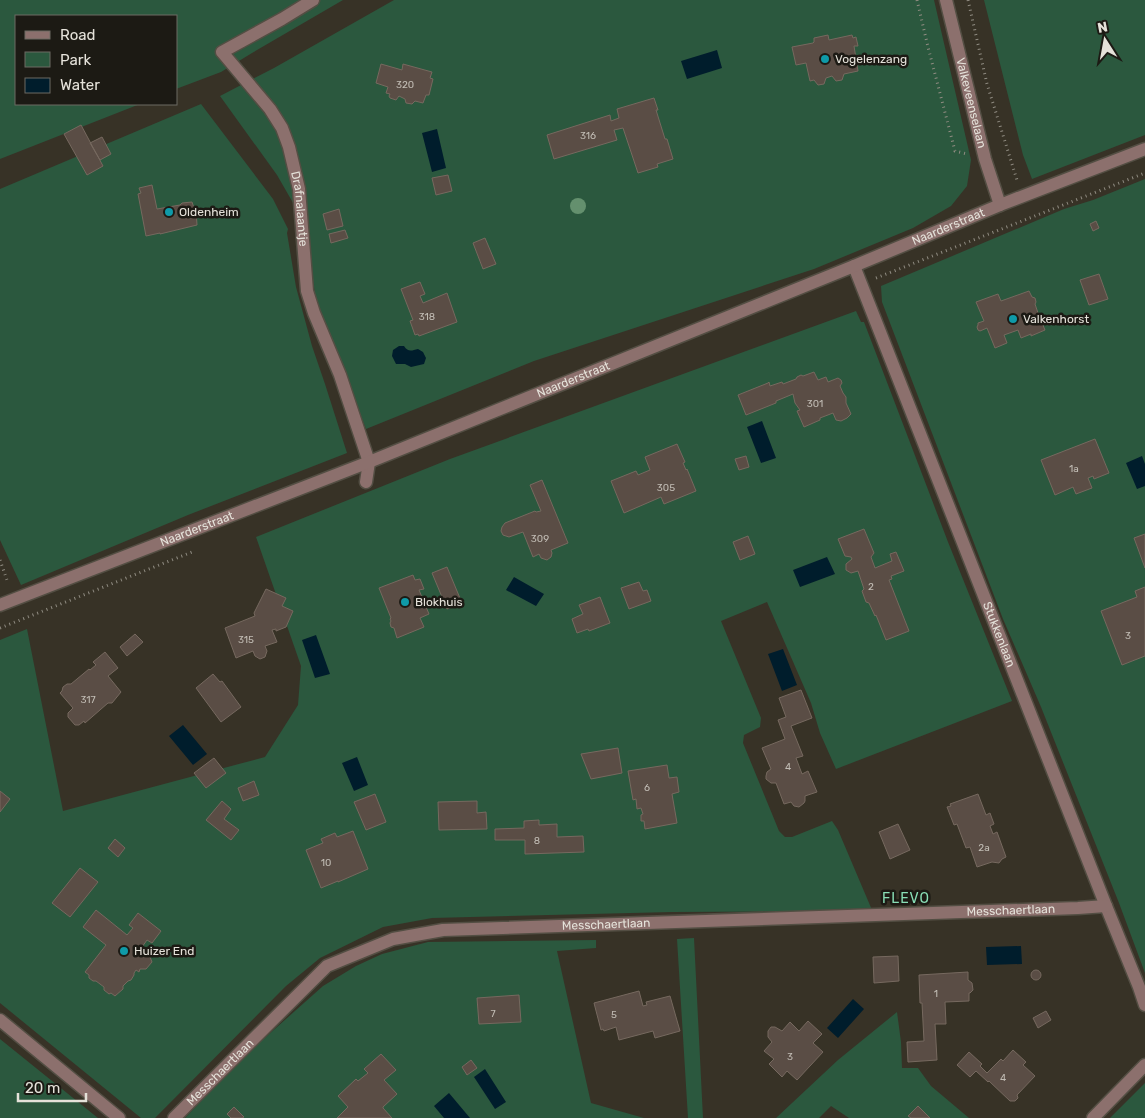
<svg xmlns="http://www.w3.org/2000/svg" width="1145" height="1118" viewBox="0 0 1145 1118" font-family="Rubik,sans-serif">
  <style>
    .green { fill: #2b583e }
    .water { fill: #001d2c }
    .building { fill: #5a4d45; stroke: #76695f }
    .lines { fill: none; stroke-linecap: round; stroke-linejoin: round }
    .minor-casing { stroke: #534e43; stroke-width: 15 }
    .path { stroke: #908c82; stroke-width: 3; stroke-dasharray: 1 4; stroke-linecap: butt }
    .minor { stroke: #8c706d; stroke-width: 12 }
    .tree { fill: #64906e }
    .culture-dot { fill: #0f9aa8; stroke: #1c1a14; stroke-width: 2 }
    .labels { text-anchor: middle; stroke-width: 5; stroke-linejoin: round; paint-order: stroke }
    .number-label { font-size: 10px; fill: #c2bdb5 }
    .poi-label { font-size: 12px; fill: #e5e2da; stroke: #1c1a14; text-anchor: start }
    .street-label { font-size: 12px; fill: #e5e2da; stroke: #1c1a14 }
    .neighbourhood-label { font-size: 14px; letter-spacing: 1px; fill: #89deb6; stroke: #1c1a14 }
  </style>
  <rect width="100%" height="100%" fill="#373226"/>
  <!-- green -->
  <path class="green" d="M0,0h343l-91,53 -31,19 -45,17v-73h-160v88h124l-140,55z
    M394,0h540l37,160 -4,26 -16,20 -38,22 -99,41 -280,92 -168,68 -41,-104 -10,-31 -8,-53 -7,-26 -23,-40 -57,-79 54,-28z
    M984,0h161v135l-113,44 -9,-24z
    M201,104l72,95 15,30 -1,4 9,54 16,59 13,38 22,69 -159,62 -167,70 -21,-45v-351z
    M1145,179v794l-26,-70 -78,-196 -38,-88 -121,-317 -1,-16 183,-77 29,-9z
    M856,311l5,11h3l84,220 64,159 -176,68 -16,-36 -9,-30 -44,-101 -46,19 40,97 -1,9 -16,8 -1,8 36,88 6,6h7l40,-16 6,9 34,80 -2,1 -198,1 -240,6 -49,9 -63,31 -34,28 -131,132h-14l-141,-115v-363l27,-11 36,182 202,-54 33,-52 3,-39 -45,-129 194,-78z
    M694,938l9,180h-15l-11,-179z
    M596,940v8l-39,3 34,152 53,15h-459l56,-59 82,-73 33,-20 26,-12 46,-12z
    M897,1012l4,30 1,26h16l13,18 38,32h-120l-18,-12 -12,12h-43l62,-58z
    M0,1039l93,75 5,4h-98z
    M1145,1083v35h-35z"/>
  <!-- water -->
  <path class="water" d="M717,50l5,18 -35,11 -6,-18z
    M437,129l9,39 -14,4 -10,-39z
    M399,346h5c4,6 7,5 14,3l5,3 3,6 -2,6 -13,3 -6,-3h-9l-4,-8 1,-6z
    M762,421l14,37 -15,5 -14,-36z
    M1142,456l3,8v22l-8,3 -11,-26z
    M827,557l8,17 -35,13 -7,-17z
    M514,577l30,17 -8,12 -30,-16z
    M316,635l14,39 -15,4 -13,-38z
    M783,649l14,36 -15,6 -14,-37z
    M183,725l24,29 -14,11 -24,-29z
    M357,757l11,28 -14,6 -12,-28z
    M1021,946l1,18 -35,1 -1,-18z
    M853,999l11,10 -26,29 -11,-10z
    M485,1069l21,33 -11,7 -21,-32z
    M449,1093l21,25h-26l-10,-12z"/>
  <!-- building -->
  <path class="building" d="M828,35l1,5 23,-5 1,3 3,-1 2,9h-4l4,25 -14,3 -2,6 -6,1 -4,-5 -6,2 -2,6 -6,1 -4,-5 -4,1 -4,-18 -10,2 -4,-18 21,-4 1,-1v-4z
    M381,64l21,6 1,-6 29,8 -2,6 3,1 -4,16h-3l-3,8 -8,-2 -3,3 -6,-1 -1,-4 -6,-3 -3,4 -6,-2 -1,-2 1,-2 -4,-1 2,-6 -12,-4z
    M654,98l4,12h-2l9,29h2l6,20 -16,5 1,3 -20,6 -15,-45 -9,2 3,10 -63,19 -7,-24 63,-20 1,6 8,-3 -2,-9z
    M81,125l22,41 -16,9 -23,-41z
    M102,137l9,17 -11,6 -10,-17z
    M448,175l4,16 -16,4 -4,-17z
    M152,185l5,24 23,-4 2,-2 10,-1 2,6 2,2 1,15 -37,9v-1l-14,3 -8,-42 3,-1 -2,-5z
    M339,209l4,17 -16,4 -4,-16z
    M1096,221l3,7 -6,3 -3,-7z
    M345,230l3,8 -17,5 -2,-9z
    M485,238l11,26 -13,5 -10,-26z
    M1099,274l9,25 -19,6 -9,-25z
    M420,282l5,12 -5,2 3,7 24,-10 10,29 -38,14 -1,-2 -3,1 -5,-14 3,-1 -12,-31z
    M1029,291l3,6 3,1 1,4 -1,2 4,12 3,1 1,3 -1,3 3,7 -14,6v-2l-10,4 -3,-8 -14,5 3,8 -12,5 -8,-20 -7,3 -2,-1 -1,-3 1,-2v-2l6,-2 -8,-19 22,-8 3,7z
    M814,372l4,8 8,-3 2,5 10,-4 3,2 1,3 -2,3 3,7 3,4v6l5,11 -4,4 -6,3 -5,-1 -3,-7 -13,5v2l-16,7 -7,-16 3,-1 -5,-7 -2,-9 -17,7v2l-30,12 -8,-20 30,-12 1,-1 1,4 12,-4 1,2 13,-5 1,-2 4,-2 2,1z
    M1095,439l14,34 -15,6 -1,-3 -5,2 4,10 -16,6 -3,-7 -18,8 -14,-35z
    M677,444l8,18 -2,1 3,7 1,-1 9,22 -32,13 -3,-7 -37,16 -13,-32 25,-10 2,4 12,-5 -5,-13z
    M746,456l3,11 -10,3 -4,-11z
    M542,480l26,63 -17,7 1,3 -1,4 -4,3 -6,-2 -2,-4 -6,3 -10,-25 -14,5 -6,-2 -2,-4 1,-4 3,-4 30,-12 1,1 5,-1 -11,-26z
    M864,529l10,24 -3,4 4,11 17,-7 -2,-7 6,-2 8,19 -13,5 1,3 -3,1 20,51 -23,9 -10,-25 -1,1 -6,-13 -3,-1 -4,-11 2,-2 -6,-18 -7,2 -5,-3v-6l6,-5 -1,-2 -6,-1 -7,-17z
    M1145,534v34l-11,-30z
    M748,536l7,18 -15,6 -7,-18z
    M447,567l15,36 -15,6 -15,-36z
    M413,575l2,5 5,-1 4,10 -5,1 10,24 -9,4 4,9 -27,11 -3,-10 -3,-1 -1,-4 1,-2 -1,-2 1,-1 -12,-30z
    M639,582l4,9 4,-1 4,11 -22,8 -8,-21z
    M1145,587v69l-23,9 -21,-54 36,-14 -2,-6z
    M266,589l20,9 -4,8 11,5 -7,16 -10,4v-2l-4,1 5,12 -12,4 2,5 -2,6 -5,2 -5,-3 -2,-5 -17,7 -11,-30 30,-12 -1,-3z
    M600,597l10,26 -21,8 -1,-2 -11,4 -5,-14 11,-5 -4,-9z
    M135,634l8,8 -16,14 -7,-9z
    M105,652l13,16 -10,8 13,16 -9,11h-4l-23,20 -1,-2 -5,4h-4l-7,-8v-4l5,-5 -13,-15 2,-2 1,-4 4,-3h4l18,-15 1,1 6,-5 -3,-3z
    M213,674l7,8 2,-1 19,26 -20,15 -25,-34z
    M801,690l11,28 -21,8 12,30 -7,2 6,16 6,-3 9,21 -12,4v5l-1,2 -5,4 -5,-1 -3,-4 -7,2 -8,-21h-5l-5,-4v-3l1,-4 4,-3 -9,-21 23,-9 -7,-19 8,-3 -7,-19z
    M618,748l4,25 -31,6 -10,-25z
    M214,758l12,15 -20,15 -12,-15z
    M667,765l2,13 8,-1 2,15 -7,2 5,29 -32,6 -1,-8h-3v-6l2,-1 -2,-6 -4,1 -1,-10 -3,1 -5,-29z
    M254,781l5,14 -16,6 -5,-13z
    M0,791l10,8 -10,13z
    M375,794l11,28 -20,8 -12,-28z
    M978,794l8,21 4,-2 4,11 -4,2 3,8 4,-2 9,25 -4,2 -3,4 -7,-1 -15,5 -7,-20 -4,1 -9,-24 -3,1 -7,-18 4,-1 -1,-2z
    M222,801l9,8 -7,10 15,11 -8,10 -25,-20z
    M477,801v12l9,-1 1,17 -48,1 -1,-28z
    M539,820v5l18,-1v13l26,-1 1,16 -59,2v-14h-30v-11l29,-1v-7z
    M898,824l12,26 -20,9 -11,-27z
    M353,831l15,38 -30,13v-1l-17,7 -15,-38 17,-7 -2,-4 14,-6 2,4z
    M115,839l10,9 -7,9 -10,-9z
    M80,868l18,14 -28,35 -18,-14z
    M96,910l31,25 6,-7 -4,-3 9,-12 23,18 -9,12 -5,-3 -5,7 10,7 -2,3 2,5 -6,7h-6l-1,3 -3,-2 -2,3v2l-3,5 -3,1 -5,5v3l-8,7 -4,-3 -2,1 -5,-4v-3l-8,-6h-3l-4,-3v-3l-4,-3 21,-27 -23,-18z
    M898,956l1,25 -25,2 -1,-26z
    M1031 975a5 5 0 1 1 10 0a5 5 0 1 1-10 0Z
    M968,972v8l4,3 1,7 -3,3h-1v8l-24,1 1,22h-11l2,36 -29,2 -1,-20 17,-1 -2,-38h-2l-1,-28z
    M639,991l4,15 4,-1 -1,-3 24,-6 10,35 -25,7 -2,-7 -34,9 -3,-13 -12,4 -1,-2 -2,1 -7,-27z
    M519,995l2,27 -42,2 -2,-26z
    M1046,1011l5,9 -13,8 -5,-10z
    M808,1021l14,13 -9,9 10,9 -26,28 -10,-9 -5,6 -13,-13 5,-5 -10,-8 8,-9 -4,-5v-6l3,-4h4l7,4 8,-9 9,9z
    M1013,1050l13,12 -3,3 12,11 -18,19 1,3 -3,3h-5l-21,-20 -1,1 -12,-11 -6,6 -13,-12 12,-13 13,12 -2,2 7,7 14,-14 2,2z
    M381,1054l15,16 -12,10 13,14 -14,13v1l9,10h-55l11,-11 -10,-11 18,-17 2,2 10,-8 -4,-4z
    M471,1060l6,8 -10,7 -5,-8z
    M918,1106l12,12h-19l-3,-2z
    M234,1107l10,10 -2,1h-11l-4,-4z"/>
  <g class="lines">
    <!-- minor casing -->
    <g class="minor-casing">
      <g id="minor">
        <path id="s1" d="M313,0l-31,19 -60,33 48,57 12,19 7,19 10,42 8,102 7,22 26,62 29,87 -3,20"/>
        <path id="s2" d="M946,0l39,159 15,46"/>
        <path id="s3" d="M854,266l252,640 33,81 6,18"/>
        <path id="s4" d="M0,605l369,-143 485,-196 146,-61 145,-56"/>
        <path d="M0,1020l119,98"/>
        <path id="s5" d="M174,1118l153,-152 66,-27 50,-9 635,-22 28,-2"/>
        <path d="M1093,1118l52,-53"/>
      </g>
    </g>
    <!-- path -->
    <path class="path" d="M917,0l11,47 27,104 12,3
      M968,0l19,84 30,96
      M876,278l269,-105
      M0,560l8,23
      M0,628l192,-76"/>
    <!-- minor -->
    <use href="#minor" class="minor"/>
  </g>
  <!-- trees -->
  <circle class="tree" cx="578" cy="206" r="8"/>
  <!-- markers -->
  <g class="culture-dot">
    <circle cx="825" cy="59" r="5"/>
    <circle cx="169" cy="212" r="5"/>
    <circle cx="1013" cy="319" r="5"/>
    <circle cx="405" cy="602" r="5"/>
    <circle cx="124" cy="951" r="5"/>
  </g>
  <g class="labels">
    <!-- number labels -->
    <g class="number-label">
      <text x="405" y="88">320</text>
      <text x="588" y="139">316</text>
      <text x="427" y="320">318</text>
      <text x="815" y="407">301</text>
      <text x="1074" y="472">1a</text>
      <text x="666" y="491">305</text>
      <text x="540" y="542">309</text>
      <text x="871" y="590">2</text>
      <text x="1128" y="639">3</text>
      <text x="246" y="643">315</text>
      <text x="88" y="703">317</text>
      <text x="788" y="770">4</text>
      <text x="647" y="791">6</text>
      <text x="537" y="844">8</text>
      <text x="984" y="851">2a</text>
      <text x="326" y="866">10</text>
      <text x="936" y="997">1</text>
      <text x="493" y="1017">7</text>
      <text x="614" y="1018">5</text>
      <text x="790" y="1060">3</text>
      <text x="1003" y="1081">4</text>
    </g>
    <!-- poi labels -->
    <g class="poi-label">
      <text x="835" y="63">Vogelenzang</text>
      <text x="179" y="216">Oldenheim</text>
      <text x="1023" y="323">Valkenhorst</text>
      <text x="415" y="606">Blokhuis</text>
      <text x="134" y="955">Huizer End</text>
    </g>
    <!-- street labels -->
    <g class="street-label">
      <text dy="4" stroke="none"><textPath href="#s2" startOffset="106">Valkeveenselaan</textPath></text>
      <text dy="4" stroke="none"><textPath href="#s1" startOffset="285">Drafnalaantje</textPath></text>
      <text dy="4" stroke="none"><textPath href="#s4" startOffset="1021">Naarderstraat</textPath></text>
      <text dy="4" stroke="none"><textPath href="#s4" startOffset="616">Naarderstraat</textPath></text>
      <text dy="4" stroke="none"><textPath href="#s4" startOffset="211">Naarderstraat</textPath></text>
      <text dy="4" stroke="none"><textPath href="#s3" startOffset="396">Stukkenlaan</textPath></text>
      <text dy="4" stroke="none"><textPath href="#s5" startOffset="906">Messchaertlaan</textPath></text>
      <text dy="4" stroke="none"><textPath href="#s5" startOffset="501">Messchaertlaan</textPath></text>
      <text dy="4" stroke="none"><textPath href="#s5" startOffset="65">Messchaertlaan</textPath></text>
    </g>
    <!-- neighbourhood labels -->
    <g class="neighbourhood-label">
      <text x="906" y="903">FLEVO</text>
    </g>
  </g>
  <!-- legend -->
  <rect x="15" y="15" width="162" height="90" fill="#1c1a14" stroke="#6c6a63"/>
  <rect x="25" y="31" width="25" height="8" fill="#8c706d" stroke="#6c6a63"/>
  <text x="60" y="40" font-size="15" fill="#e5e2da">Road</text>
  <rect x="25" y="52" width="25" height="15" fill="#2b583e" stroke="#6c6a63"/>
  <text x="60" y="65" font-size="15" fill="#e5e2da">Park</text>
  <rect x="25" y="78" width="25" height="15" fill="#001d2c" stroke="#6c6a63"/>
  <text x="60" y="90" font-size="15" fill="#e5e2da">Water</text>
  <!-- north arrow -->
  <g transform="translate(1105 40) rotate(349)" stroke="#1c1a14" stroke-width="4" paint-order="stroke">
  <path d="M0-4L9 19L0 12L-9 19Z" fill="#e5e2da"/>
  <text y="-8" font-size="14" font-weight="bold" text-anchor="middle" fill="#e5e2da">N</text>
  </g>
  <!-- scale -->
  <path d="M18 1093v8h68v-8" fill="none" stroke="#e5e2da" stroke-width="2.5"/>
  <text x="25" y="1093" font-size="15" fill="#e5e2da" stroke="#1c1a14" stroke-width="4" paint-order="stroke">20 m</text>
</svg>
